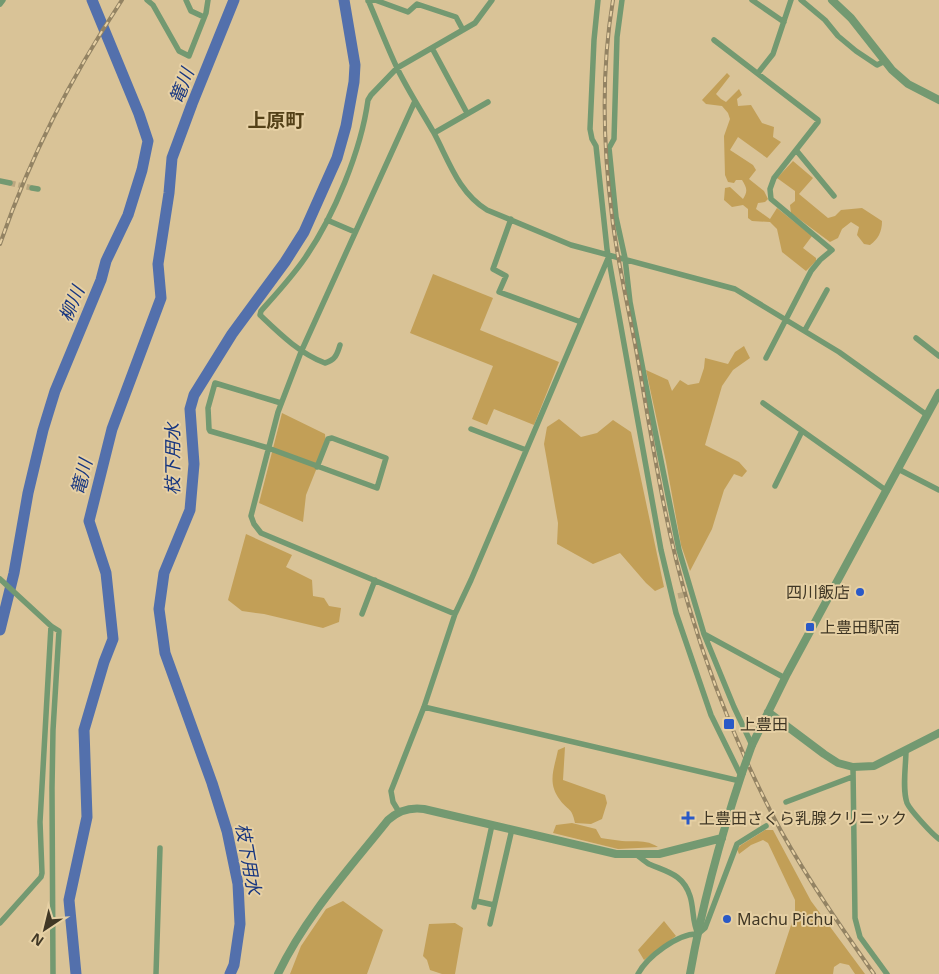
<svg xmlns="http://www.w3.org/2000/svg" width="939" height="974" viewBox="0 0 939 974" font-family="'Noto Sans','Noto Sans JP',sans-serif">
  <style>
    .green { fill: #c29f57 }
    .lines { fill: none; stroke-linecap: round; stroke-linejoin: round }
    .river { stroke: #5370ac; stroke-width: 11 }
    .minor-tunnel { stroke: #baa780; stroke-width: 5.5; stroke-dasharray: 5.5 3; stroke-linecap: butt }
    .minor { stroke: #739971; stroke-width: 5.5 }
    .tertiary { stroke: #739971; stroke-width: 8 }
    .rail-casing { stroke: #938363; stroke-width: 4 }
    .rail { stroke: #e6d0a4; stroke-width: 2; stroke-dasharray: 5.5; stroke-linecap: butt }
    .tertiary-bridge { stroke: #739971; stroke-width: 8 }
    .poi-dot { fill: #2a59c7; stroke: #e6d0a4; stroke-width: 2 }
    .labels { text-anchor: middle; stroke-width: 4; stroke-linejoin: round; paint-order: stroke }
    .poi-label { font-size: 16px; fill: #403725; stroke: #e6d0a4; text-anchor: start }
    .water-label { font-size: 18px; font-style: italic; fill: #173680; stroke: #e6d0a4 }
    .quarter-label { font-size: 19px; font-weight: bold; fill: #544118; stroke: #e6d0a4 }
  </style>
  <rect width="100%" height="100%" fill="#d9c397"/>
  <!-- green -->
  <path class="green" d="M727,73l3,3 -14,18 5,5 5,3 13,-13 3,6 -5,4 1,7 13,-1 11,18 12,4 -1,10 8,5 -14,16 -29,-21 -8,13 23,15 3,5 -7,9 15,12 4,8 -3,3 -7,1 -2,6 14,10 7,-11 35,28 -9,12 13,10v3l-10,10 -24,-19 -5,-23 -7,-7 -18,-1 -4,-3v-9l-5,-4 -11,2 -8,-7 1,-12 5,-1 13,12c5,-8 4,-11 -1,-19h-6l-2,3 -6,-1 -3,-7 -1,-39 6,-17 -2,-6 -6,-7 -16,-2 -4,-4z
    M793,161l20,17 -14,16 29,24 7,-2 6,-6 21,-2 20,13c0,11 -4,18 -12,24l-6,-1 -7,-9 2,-8 -8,-5 -9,7 -4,9 -8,4 -39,-29 -1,-8 5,-4v-10l-18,-13z
    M433,274l60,24 -13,32 79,32 -25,63 -40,-16 -7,16 -15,-6 21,-53 -83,-33z
    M744,346l6,12 -17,12 -11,16 -17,59 34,17 8,9 -5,6 -8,-3 -10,16 -12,39 -22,42 -9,-26 -15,-83 -20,-92 22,10 4,11 8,-11 8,5 11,-2 5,-15 1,-10 23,6 7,-12z
    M282,413l43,21 1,11 -20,50 -3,27 -44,-19z
    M559,419l22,18 16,-4 16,-13 18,12 33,155 -9,4 -9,-8 -26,-30 -27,11 -36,-20 1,-21 -14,-79 3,-17z
    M246,534l46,21 -6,12 26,13 1,16 11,2 5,8 12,2 -2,14 -16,6 -59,-14 -22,-3 -14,-11z
    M565,747l-2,33 42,15 2,8 -5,16 -11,5 -16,-1c-3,-16 -7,-12 -15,-23 -13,-17 -6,-31 -2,-50z
    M572,823l24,6 5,9c6,1 14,2 21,3 13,1 24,-2 36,6l-40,2 -65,-16 3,-8z
    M765,830h8l38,71 54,73h-10l-6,-9 -9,-2 -6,4 -1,7h-58l20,-61v-13l-27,-57 -5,-3 -12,5 -12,9 -2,-5 4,-4z
    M343,901l40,29 -16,44h-77l11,-28 25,-37z
    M664,921l12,15 -32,24 -6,-10z
    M455,923l8,5 -8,46h-13l-12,-4 -3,-10 -4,-4 6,-32z"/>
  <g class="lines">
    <!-- river -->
    <path class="river" d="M0,630l14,-57 14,-80 15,-63 12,-39 46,-111 5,-19 22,-46 14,-45 6,-29 -9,-27 -47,-114
      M76,974l-7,-74 18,-83 -3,-87 20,-68 9,-23 -7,-66 -17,-52 23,-92 49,-131 -3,-34 11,-71 3,-35 20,-54 42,-104
      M230,974l4,-9 6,-41 -2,-40 -11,-53 -15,-48 -47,-130 -6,-44 5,-36 26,-63 4,-46 -4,-55 4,-14 38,-61 53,-72 19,-30 33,-74 9,-32 8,-44 1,-17 -11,-65"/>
    <!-- minor-tunnel -->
    <path class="minor-tunnel" d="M10,183l22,5
      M678,596l9,-2"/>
    <!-- minor -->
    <path class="minor" d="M147,0l6,5 26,46 10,5 17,-43 2,-13
      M186,0l5,11 13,6
      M368,0c10,23 19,47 30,70 11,22 24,42 36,63 15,28 24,59 53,77l84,35 164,44 104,63 88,63
      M598,0l-4,40 -4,89 2,10 4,7 11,103 54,301 15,63 35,102 30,61
      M622,0l-5,37 -3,102 -5,9 7,69 9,41 5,44 18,94 31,154 25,84 30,73 18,38
      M752,0l32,22
      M801,0l24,20 13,16 18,15 21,14 8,-4
      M368,1l7,-1 33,12 9,-8 39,13 7,13
      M0,4l3,-4
      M714,40l104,80v2l-44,56 -4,11 1,10 61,51 -12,10 -9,11 -45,87
      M432,48l35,65
      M758,73l15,-19 18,-54
      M415,101l-114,251 -23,60 -27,104 3,8 7,9 194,81
      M434,133l54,-31
      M796,150l38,46
      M0,181l10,2
      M32,188l6,1
      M511,219l-18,50 13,7 -7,16 82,30
      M327,220l28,12
      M805,330l22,-40
      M916,338l23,18
      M340,345c-3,10 -5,15 -15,18 -26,-10 -45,-29 -65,-48l1,-4c15,-17 31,-34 44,-53 29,-42 56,-107 63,-158l3,-5 26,-27 78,-45 17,-23
      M281,403l-66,-20 -7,25 1,21 1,2 58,17 109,40 9,-30 -54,-20 -4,1 -11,28
      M763,403l124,88
      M471,429l55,21
      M898,469l41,21
      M775,486l27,-55
      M0,579l51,47 8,5 -6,99 -1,58 1,186
      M362,614l13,-34
      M704,634l81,44
      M424,707l316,74
      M906,750c0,16 -4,38 1,53 3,7 25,31 32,36
      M853,767l2,151 5,19 27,37
      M786,802l66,-25
      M399,812l-6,-10 -2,-11 33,-84 31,-93 16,-34 138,-324
      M637,855c4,3 8,7 12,9 18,8 34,10 41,32 4,12 2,26 8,38
      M476,901l18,4
      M474,907l18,-82
      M0,923l41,-46 1,-4 -2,-51 11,-196
      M490,924l22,-95
      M156,974l4,-126
      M638,974c9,-17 40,-41 60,-40l7,-6 32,-84 29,-18"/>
    <!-- tertiary -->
    <path class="tertiary" d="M832,0l19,18 41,52 16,14 31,16
      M768,712l56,42 14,9 15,4 21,-1 65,-33
      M752,745l35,-71 152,-281
      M278,974c27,-57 71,-105 110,-154 10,-9 22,-13 36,-11l192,45h43l63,-16
      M690,974c12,-68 30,-135 52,-201"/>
    <!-- rail casing -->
    <g class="rail-casing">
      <path id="rail" d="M613,0c-12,71 -10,145 -1,216 5,43 15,85 23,128 16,87 28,177 54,263 23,77 54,153 92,224 28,50 60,96 93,143
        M0,244c31,-89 70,-165 122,-244"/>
    </g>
    <!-- rail -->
    <use href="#rail" class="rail"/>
    <!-- tertiary-bridge -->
    <path class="tertiary-bridge" d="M742,773l10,-28"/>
  </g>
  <!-- markers -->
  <g class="poi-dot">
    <circle cx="860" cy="592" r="5"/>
    <rect x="805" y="622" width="10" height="10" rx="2.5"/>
    <rect x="723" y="718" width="12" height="12" rx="2.5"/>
    <path d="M685.5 810.5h5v5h5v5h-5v5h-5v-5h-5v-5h5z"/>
    <circle cx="727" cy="919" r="5"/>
  </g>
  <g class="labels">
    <!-- poi labels -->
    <g class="poi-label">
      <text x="850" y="598" text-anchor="end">四川飯店</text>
      <text x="820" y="633">上豊田駅南</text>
      <text x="740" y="730">上豊田</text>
      <text x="699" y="824">上豊田さくら乳腺クリニック</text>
      <text x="737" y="925">Machu Pichu</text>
    </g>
    <!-- water labels -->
    <g class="water-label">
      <text transform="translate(182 86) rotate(-69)" y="6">篭川</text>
      <text transform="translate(72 304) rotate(-67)" y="6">柳川</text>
      <text transform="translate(173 459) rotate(-90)" y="6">枝下用水</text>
      <text transform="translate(82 477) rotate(-76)" y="6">篭川</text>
      <text transform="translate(248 859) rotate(80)" y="6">枝下用水</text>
    </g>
    <!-- quarter labels -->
    <g class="quarter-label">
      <text x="276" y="127">上原町</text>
    </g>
  </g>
  <!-- north arrow -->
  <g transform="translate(45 929) rotate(215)" stroke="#e6d0a4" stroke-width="4" paint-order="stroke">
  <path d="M0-4L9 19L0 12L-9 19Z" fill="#403725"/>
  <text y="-8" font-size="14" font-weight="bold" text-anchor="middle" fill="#403725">N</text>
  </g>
</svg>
